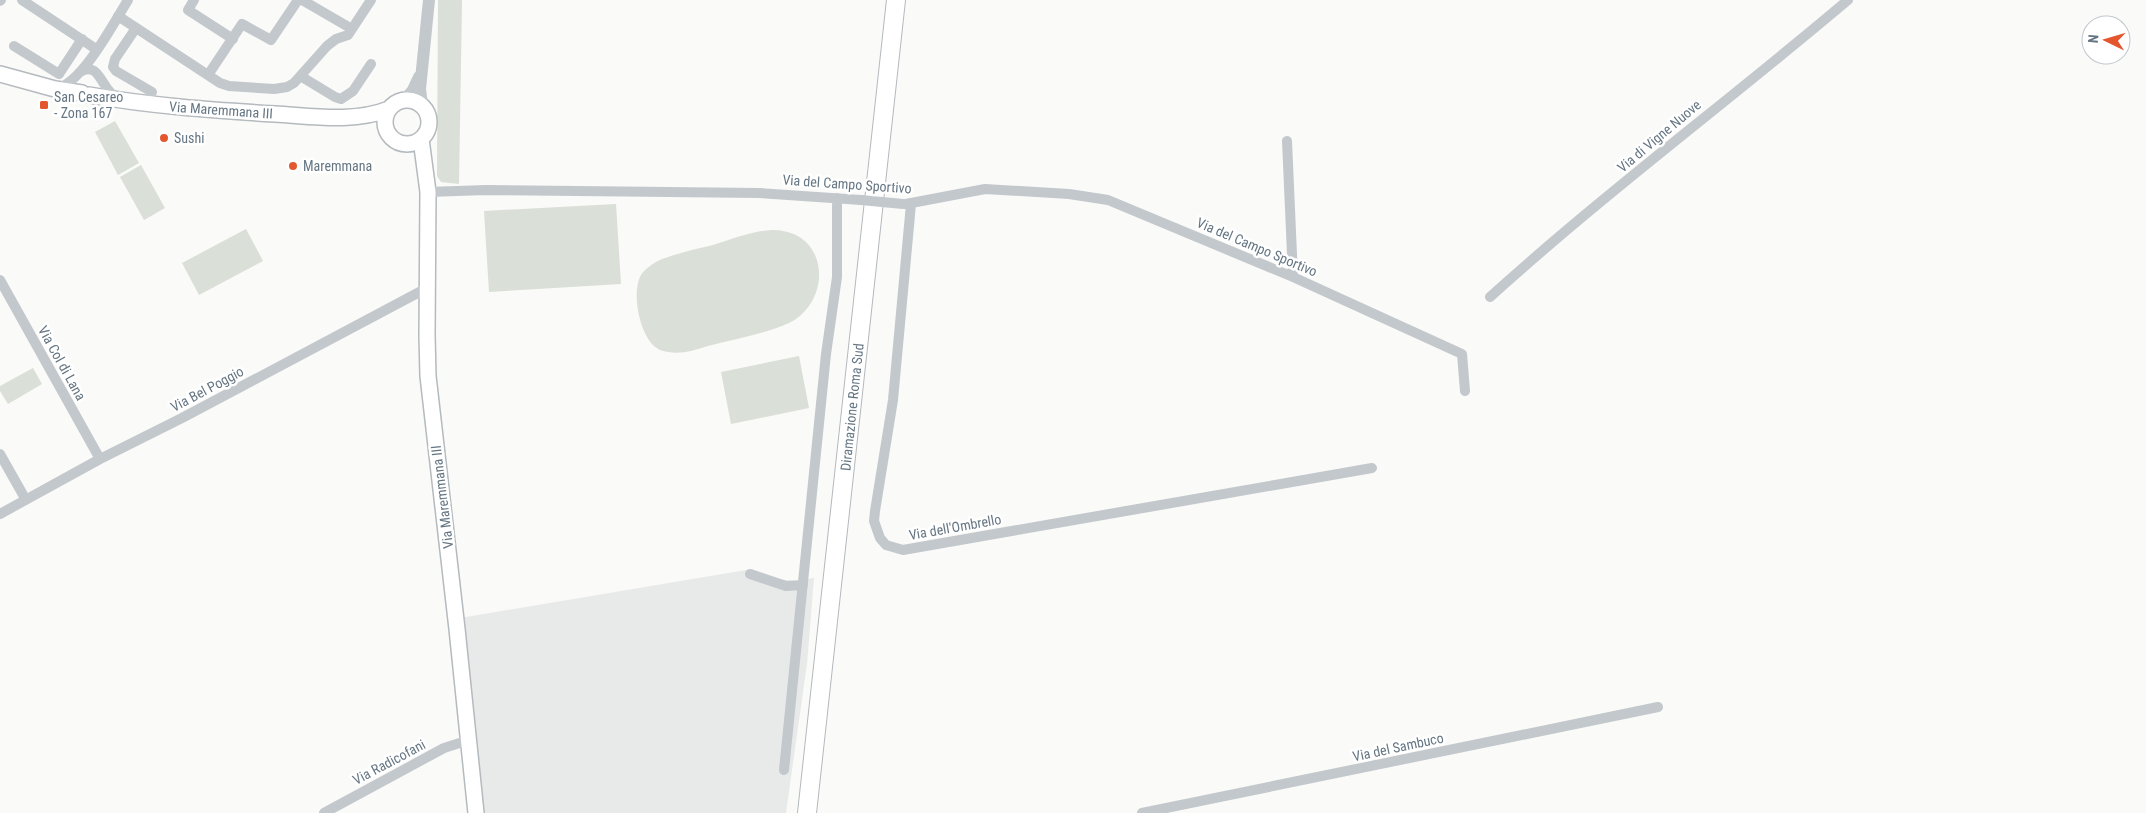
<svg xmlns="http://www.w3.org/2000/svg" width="2146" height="813" viewBox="0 0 2146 813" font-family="'Roboto Condensed',sans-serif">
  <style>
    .built { fill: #e8e9e9 }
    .green { fill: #dadfd7 }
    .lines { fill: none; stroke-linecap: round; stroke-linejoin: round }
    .primary-casing { stroke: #b5babe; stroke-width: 18 }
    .motorway-casing { stroke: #b4b9bd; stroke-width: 20 }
    .minor { stroke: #c3c8cc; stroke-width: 10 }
    .tertiary { stroke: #c3c8cc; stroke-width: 12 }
    .primary { stroke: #fff; stroke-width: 15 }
    .motorway { stroke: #fff; stroke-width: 18 }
    .minor-bridge { stroke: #c3c8cc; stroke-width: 10 }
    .poi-dot { fill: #e4572e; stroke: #fff; stroke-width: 2 }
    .labels { text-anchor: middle; stroke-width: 5; stroke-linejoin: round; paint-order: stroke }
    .poi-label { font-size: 14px; fill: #657683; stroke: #fff; text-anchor: start }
    .street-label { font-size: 14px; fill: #657683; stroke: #fff }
  </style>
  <rect width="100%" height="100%" fill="#fafaf8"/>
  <!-- built -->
  <path class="built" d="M752,569l26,10 15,2 21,-3 -7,86 -21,149h-304l-22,-195z"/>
  <!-- green -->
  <path class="green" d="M438,0h24l-3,184 -18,-2 -4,-6z
    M115,121l24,42 -21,12 -23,-43z
    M141,165l24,43 -21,12 -24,-43z
    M616,204l5,80 -132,8 -5,-81z
    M246,229l17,32 -64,34 -17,-32z
    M772,230c18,0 35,7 43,25 11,25 -1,56 -26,68 -25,11 -54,16 -81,23 -16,5 -31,10 -48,4 -20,-8 -31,-61 -17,-78 5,-5 12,-10 19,-13 16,-6 34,-10 51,-14 19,-6 39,-14 59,-15z
    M799,356l10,52 -78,16 -10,-52z
    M33,368l9,16 -34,20 -8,-13v-5z"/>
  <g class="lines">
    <!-- primary casing -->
    <g class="primary-casing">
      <path id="primary" d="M0,74l55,15 27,4
        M89,95c63,11 122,15 186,19 37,2 79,9 114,-5
        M385 122a22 22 0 1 1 44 0a22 22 0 1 1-44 0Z
        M421,139l7,53 -1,143 1,41 29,253 19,184"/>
    </g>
    <!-- motorway casing -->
    <g class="motorway-casing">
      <path id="motorway" d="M807,813l89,-813"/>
    </g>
    <!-- minor -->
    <path class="minor" d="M22,0l74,49
      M194,0l-6,10 45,29
      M302,0l50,29
      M0,1l1,-1
      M118,16l102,67 9,3 45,3 13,-2 7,-4 33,-37 9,-7 12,-4 23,-35
      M136,28l-21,31 -2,8 3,4 36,21
      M14,46l45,28 23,-35
      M80,72c20,-12 21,18 37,26
      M208,75l34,-51 29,16 27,-40
      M302,77l33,20 6,2 12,-8 18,-27
      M56,89c27,-7 57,-65 72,-89
      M1287,141l6,136
      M428,192l58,-2 274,3 101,7
      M906,204l79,-15 84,5 39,6 185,77 169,77 3,37
      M911,204l-18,196 -18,111 -1,10 6,17 6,7 17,5 469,-82
      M0,280l100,179
      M1490,297c115,-104 240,-197 358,-297
      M0,454l26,46
      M0,514l100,-55 82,-41 245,-130
      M750,574l36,12 17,-1
      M784,770l42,-416 11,-77v-79
      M324,813l120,-65 25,-8
      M1142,813l516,-106"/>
    <!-- tertiary -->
    <path class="tertiary" d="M405,100l8,-10 6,-13
      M422,105l-2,-16 9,-89"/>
    <!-- primary -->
    <use href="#primary" class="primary"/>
    <!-- motorway -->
    <use href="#motorway" class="motorway"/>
    <!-- minor-bridge -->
    <path class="minor-bridge" d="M861,200l42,4"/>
  </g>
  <!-- markers -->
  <g class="poi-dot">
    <rect x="39" y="100" width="10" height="10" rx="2.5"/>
    <circle cx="164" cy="138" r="5"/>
    <circle cx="293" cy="166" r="5"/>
  </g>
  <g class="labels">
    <!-- poi labels -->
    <g class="poi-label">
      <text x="54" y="102">San Cesareo<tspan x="54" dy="16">- Zona 167</tspan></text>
      <text x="174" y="143">Sushi</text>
      <text x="303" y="171">Maremmana</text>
    </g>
    <!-- street labels -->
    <g class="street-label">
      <text transform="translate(221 110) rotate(4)" y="5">Via Maremmana III</text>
      <text transform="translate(1659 136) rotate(-40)" y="5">Via di Vigne Nuove</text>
      <text transform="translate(847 184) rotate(4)" y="5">Via del Campo Sportivo</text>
      <text transform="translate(1257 247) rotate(23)" y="5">Via del Campo Sportivo</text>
      <text transform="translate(62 363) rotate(61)" y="5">Via Col di Lana</text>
      <text transform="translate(207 389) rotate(-28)" y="5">Via Bel Poggio</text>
      <text transform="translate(852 407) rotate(-84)" y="5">Diramazione Roma Sud</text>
      <text transform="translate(442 497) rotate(-97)" y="5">Via Maremmana III</text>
      <text transform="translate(955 527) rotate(-10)" y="5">Via dell'Ombrello</text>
      <text transform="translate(1398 747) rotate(-12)" y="5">Via del Sambuco</text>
      <text transform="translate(389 762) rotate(-28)" y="5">Via Radicofani</text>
    </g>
  </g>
  <!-- north arrow -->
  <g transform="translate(2106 40) rotate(275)"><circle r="24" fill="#ffffff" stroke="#c1c8cd"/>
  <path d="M0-4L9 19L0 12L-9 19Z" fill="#e4572e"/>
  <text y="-8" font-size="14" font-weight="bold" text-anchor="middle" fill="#657683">N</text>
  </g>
</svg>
